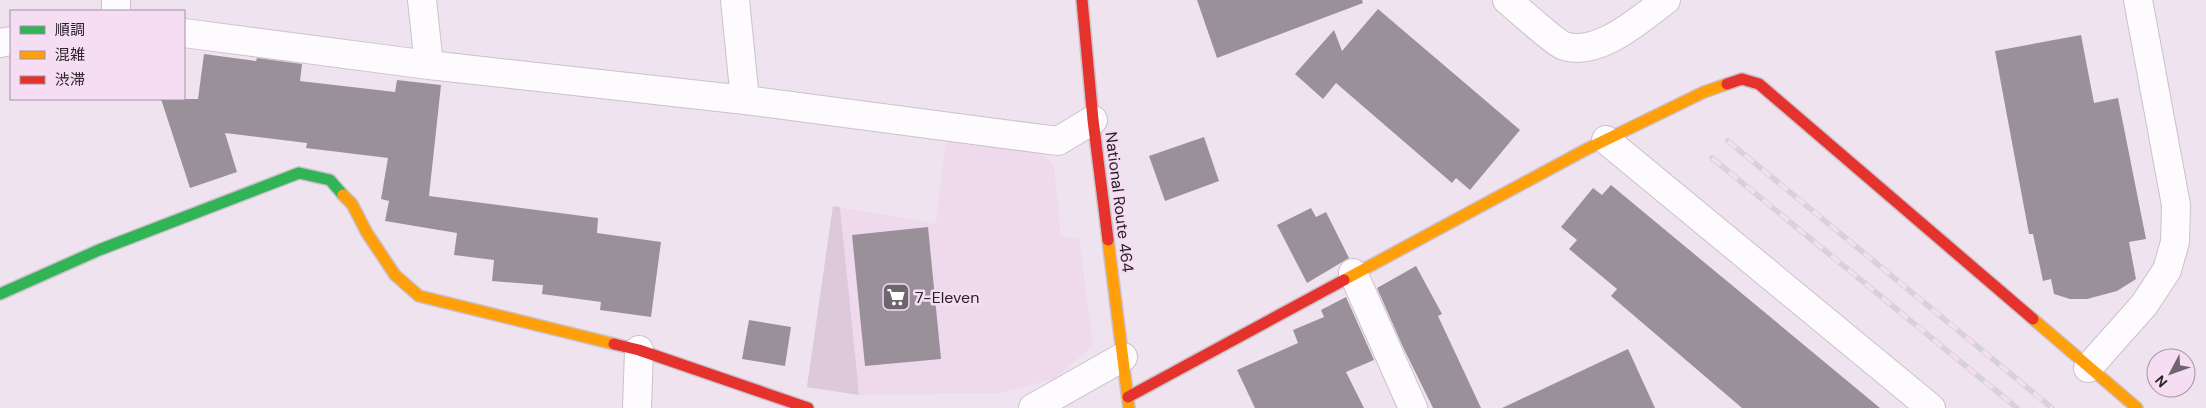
<svg xmlns="http://www.w3.org/2000/svg" width="2206" height="408" viewBox="0 0 2206 408" font-family="'DM Sans','Noto Sans JP',sans-serif">
  <style>
    .built { fill: #efd9ed }
    .green { fill: #ddc9dc }
    .building { fill: #9a909a }
    .lines { fill: none; stroke-linecap: round; stroke-linejoin: round }
    .street-casing { stroke: #cbc1ca; stroke-width: 30 }
    .fast-casing { stroke: #cbc1ca; stroke-width: 14 }
    .slow-casing { stroke: #cbc1ca; stroke-width: 14 }
    .jam-casing { stroke: #cbc1ca; stroke-width: 14 }
    .street { stroke: #fdfbfd; stroke-width: 28 }
    .fast { stroke: #30b455; stroke-width: 11 }
    .slow { stroke: #ff9f0a; stroke-width: 11 }
    .jam { stroke: #e5322d; stroke-width: 11 }
    .rail-casing { stroke: #d6d2d6; stroke-width: 5.5 }
    .rail { stroke: #f5ddf3; stroke-width: 4; stroke-dasharray: 11; stroke-linecap: butt }
    .labels { text-anchor: middle; stroke-width: 5; stroke-linejoin: round; paint-order: stroke }
    .street-label { font-size: 16px; fill: #2a2129; stroke: #f5ddf3 }
    .poi-label { font-size: 16px; fill: #2a2129; stroke: #f5ddf3; text-anchor: start }
  </style>
  <rect width="100%" height="100%" fill="#efe3ef"/>
  <!-- built -->
  <path class="built" d="M947,133l88,14 19,18 7,72 18,1 14,108 -39,33 -54,14 -141,2 -52,-8 26,-181 103,18z"/>
  <!-- green -->
  <path class="green" d="M833,206l7,1 19,188 -52,-8z"/>
  <!-- building -->
  <path class="building" d="M1197,0h165l1,3 -146,55z
    M1378,9l142,121 -50,60 -14,-12 -4,5 -116,-100 -13,16 -28,-25 39,-44 8,21z
    M2081,35l13,68 24,-5 28,141 -17,3 7,37 -19,12 -30,8h-17l-16,-5 -3,-15 -8,2 -10,-47h-4l-34,-183z
    M204,54l52,7 1,-3 45,6 -2,17 95,11 2,-12 44,5 -12,111 169,22 -1,15 64,9 -10,75 -51,-7 1,-8 -59,-8 1,-9 -51,-4 2,-21 -40,-5 3,-22 -72,-12 4,-20 -8,-2 7,-41 -82,-10 1,-5 -82,-10 12,39 -47,16 -29,-89h37z
    M1204,137l15,44 -54,20 -16,-45z
    M1611,185l269,223h-138l-131,-112 6,-7 -48,-40 8,-9 -16,-13 32,-39 9,7z
    M1311,208l5,9 10,-5 23,46 -42,25 -30,-58z
    M928,227l13,132 -76,7 -13,-131z
    M1416,266l26,48 -4,2 43,92h-48l-30,-61 -26,-59z
    M1346,297l28,63 -28,12 18,36h-109l-18,-38 61,-27 -5,-13 31,-13 -3,-7z
    M749,320l42,7 -6,39 -43,-7z
    M1628,349l27,59h-153z"/>
  <g class="lines">
    <!-- street casing -->
    <g class="street-casing">
      <path id="street" d="M116,0v11
        M735,0l10,100
        M1507,0c10,8 48,43 57,46 35,11 76,-27 102,-46
        M184,33l245,32 -7,-65
        M0,43l11,-2
        M429,65l316,35 313,41 35,-21
        M1606,140l325,268
        M1353,273l60,135
        M2088,368l56,-63 23,-35 8,-28 1,-37 -38,-205
        M637,408l2,-58
        M1033,408l90,-51"/>
    </g>
    <!-- fast casing -->
    <g class="fast-casing">
      <path id="fast" d="M0,294l99,-44 200,-77 31,7 13,15"/>
    </g>
    <!-- slow casing -->
    <g class="slow-casing">
      <path id="slow" d="M343,195l9,9 15,29 28,42 24,21 195,48
        M1108,240l21,168
        M1344,280l241,-130 119,-58 23,-8
        M2033,319l104,89"/>
    </g>
    <!-- jam casing -->
    <g class="jam-casing">
      <path id="jam" d="M1082,0l11,120 15,120
        M1727,84l15,-5 17,5 274,235
        M614,344l25,6 169,58
        M1128,397l216,-117"/>
    </g>
    <!-- street -->
    <use href="#street" class="street"/>
    <!-- fast -->
    <use href="#fast" class="fast"/>
    <!-- slow -->
    <use href="#slow" class="slow"/>
    <!-- jam -->
    <use href="#jam" class="jam"/>
    <!-- rail casing -->
    <g class="rail-casing">
      <path id="rail" d="M1728,141l324,267
        M1712,158l305,250"/>
    </g>
    <!-- rail -->
    <use href="#rail" class="rail"/>
  </g>
  <!-- icons -->
  <defs>
    <g id="supermarket-square" transform="scale(1.4375)"><rect x="-9" y="-9" width="18" height="18" rx="4" fill="#6f656e" stroke="#f5ddf3"/><path d="M-6-5.5h2.5l.6 2H6L4.5 2H-2.5L-4.4-4H-6ZM-1.5 3.2a1.3 1.3 0 1 0 .1 0ZM3 3.2a1.3 1.3 0 1 0 .1 0Z" fill="#fff"/></g>
  </defs>
  <g fill-rule="evenodd">
    <use href="#supermarket-square" x="896" y="297"/>
  </g>
  <g class="labels">
    <!-- street labels -->
    <g class="street-label">
      <text transform="translate(1120 202) rotate(83)" y="6">National Route 464</text>
    </g>
    <!-- poi labels -->
    <g class="poi-label">
      <text x="915" y="303">7-Eleven</text>
    </g>
  </g>
  <!-- legend -->
  <rect x="10" y="10" width="175" height="90" fill="#f5ddf3" stroke="#a492a2"/>
  <rect x="20" y="26" width="25" height="8" fill="#30b455" stroke="#a492a2"/>
  <text x="55" y="35" font-size="15" fill="#2a2129">順調</text>
  <rect x="20" y="51" width="25" height="8" fill="#ff9f0a" stroke="#a492a2"/>
  <text x="55" y="60" font-size="15" fill="#2a2129">混雑</text>
  <rect x="20" y="76" width="25" height="8" fill="#e5322d" stroke="#a492a2"/>
  <text x="55" y="85" font-size="15" fill="#2a2129">渋滞</text>
  <!-- north arrow -->
  <g transform="translate(2171 373) rotate(229)"><circle r="24" fill="#f5ddf3" stroke="#a492a2"/>
  <path d="M0-4L9 19L0 12L-9 19Z" fill="#6f656e"/>
  <text y="-8" font-size="14" font-weight="bold" text-anchor="middle" fill="#2a2129">N</text>
  </g>
</svg>
